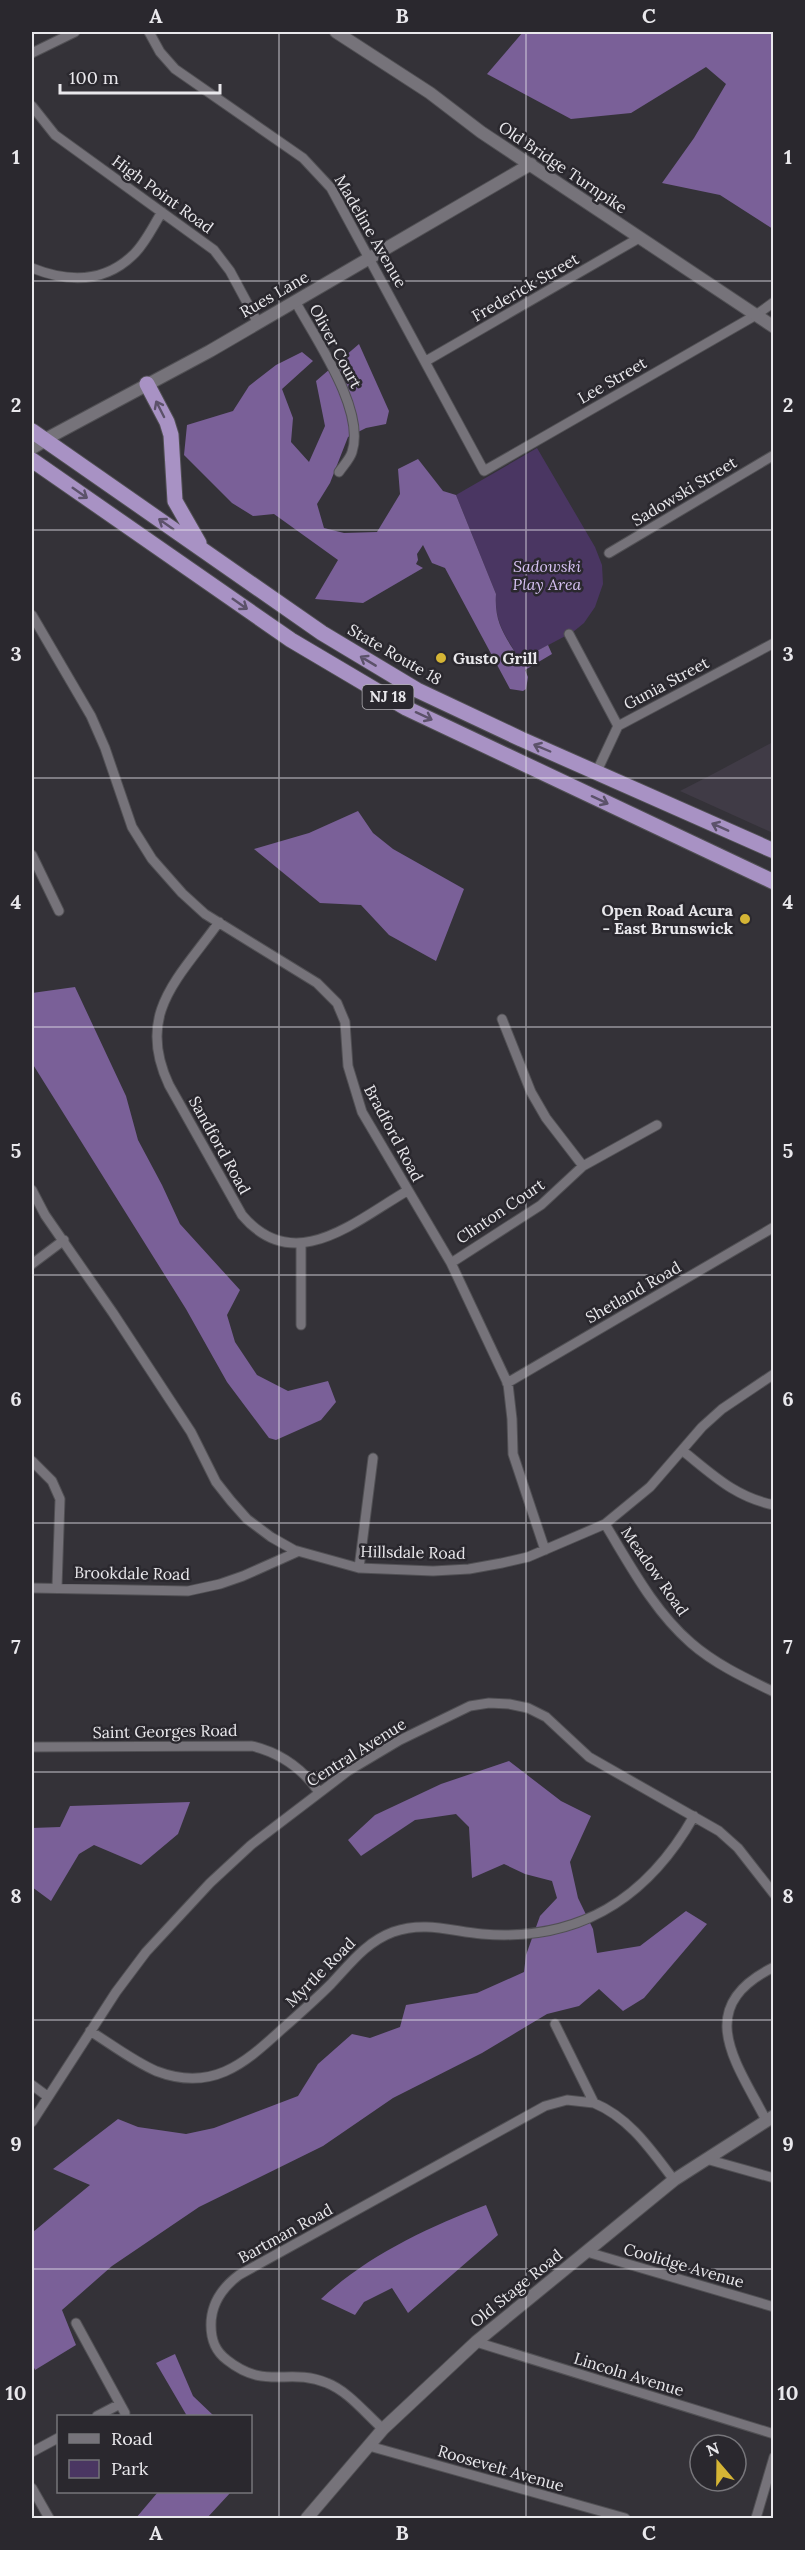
<svg xmlns="http://www.w3.org/2000/svg" width="805" height="2550" viewBox="0 0 805 2550" font-family="Lora,serif">
  <style>
    .built { fill: #403b46 }
    .green { fill: #4a3662 }
    .forest { fill: #7a6098 }
    .lines { fill: none; stroke-linecap: round; stroke-linejoin: round }
    .minor-casing { stroke: #515054; stroke-width: 11 }
    .tertiary-casing { stroke: #515054; stroke-width: 14 }
    .secondary-casing { stroke: #515054; stroke-width: 16 }
    .trunk-casing { stroke: #515054; stroke-width: 17 }
    .minor { stroke: #76737a; stroke-width: 9 }
    .tertiary { stroke: #76737a; stroke-width: 12 }
    .secondary { stroke: #76737a; stroke-width: 14 }
    .trunk { stroke: #a892c4; stroke-width: 15 }
    .oneway { stroke: #5c526a }
    .grid { fill: none; stroke: #e9e8ec; stroke-width: 1.5; stroke-opacity: 0.55 }
    .poi-dot { fill: #d5b535; stroke: #2a282e; stroke-width: 2 }
    .labels { text-anchor: middle; stroke-width: 5; stroke-linejoin: round; paint-order: stroke }
    .shield { fill: #2a282e; stroke: #b0aeb3; stroke-width: 1.5 }
    .shield-label { font-size: 15px; font-weight: bold; fill: #e9e8ec }
    .street-label { font-size: 16px; fill: #e9e8ec; stroke: #2a282e }
    .park-label { font-size: 16px; font-style: italic; fill: #d6c1f3; stroke: #2a282e }
    .poi-label { font-size: 16px; font-weight: bold; fill: #e9e8ec; stroke: #2a282e; text-anchor: start }
    .neatline { fill: none; stroke: #e9e8ec; stroke-width: 2 }
    .grid-label { font-size: 20px; text-anchor: middle; font-weight: bold; fill: #e9e8ec }
  </style>
  <rect width="100%" height="100%" fill="#343238"/>
  <!-- built -->
  <path class="built" d="M773,742v91l-93,-42 33,-17z"/>
  <!-- green -->
  <path class="green" d="M537,448l58,99 7,18 1,19 -8,23 -11,16 -11,9 -53,28c-14,-24 -26,-37 -24,-66l-40,-99z"/>
  <!-- forest -->
  <path class="forest" d="M523,32h250v197l-53,-34 -58,-12 32,-45 32,-54 -20,-17 -75,46 -60,6 -84,-45z
    M359,344l30,67 -3,13 -20,4 -18,9 -18,46 -13,21 7,24 20,5 33,-1 23,-38 -2,-25 20,-10 25,32 13,4 40,99c-2,29 9,42 24,66l28,-15 4,9 -27,16 3,7 -2,12 -3,2 -13,-2 -65,-121 -13,-5 -9,-18 -6,9 1,6 -2,4 7,4 -60,35 -48,-4 23,-39 -64,-46 -21,2 -21,-13 -48,-48 3,-30 46,-14 16,-25 27,-21 26,-13 11,9 -31,28 11,29 -2,24 18,20 16,-36 -9,-45z
    M358,811l15,22 20,16 71,40 -28,72 -47,-26 -28,-30 -41,-2 -66,-54 55,-16z
    M75,987l51,109 12,44 24,45 18,39 60,66 -13,25 8,27 22,33 31,16 40,-10 8,21 -15,18 -45,20 -7,-2 -42,-56 -41,-73 -154,-246v-70z
    M509,1761l52,40 30,15 -21,46 8,36 15,31 4,24 43,-7 46,-35 21,13 -63,74 -21,13 -24,-22 -20,17 -32,8 -65,39 -89,45 -70,48 -124,61 -87,59 -50,44 14,35 -41,25 -3,-7 1,-131 57,-47 -37,-16 65,-50 20,8 48,7 28,-6 84,-32 20,-32 34,-30 18,4 30,-11 6,-22 71,-12 47,-21 2,-17 14,-39 17,-18 -5,-17 -27,-7 -21,-10 -32,14 -3,-51 -13,-13 -41,6 -54,36 -13,-16 27,-25 66,-31z
    M190,1802l-12,32 -37,31 -47,-20 -15,9 -28,47 -19,-14v-59l28,-1 10,-21z
    M486,2205l12,30 -90,78 -16,-25 -28,14 -9,13 -34,-16c47,-44 106,-71 165,-94z
    M175,2354l18,42 21,20h-27l-31,-53z
    M158,2492h73l-24,26h-71z"/>
  <g class="lines">
    <!-- minor casing -->
    <g class="minor-casing">
      <path id="minor" d="M149,32l11,20 15,17 128,89 28,30 153,283 272,-156 18,-13
        M32,53l43,-21
        M32,106l23,29 159,115 16,21 28,52
        M32,268c35,14 71,16 101,-13 12,-11 20,-29 29,-43
        M295,301c20,37 71,109 57,151 -2,7 -9,14 -13,20
        M426,361l213,-123
        M609,553l165,-98
        M32,615l59,101 14,32 27,79 20,32 30,34 23,21 112,69 20,20 8,19 3,44 14,46 89,151 57,121 4,35 1,35 32,96
        M569,634l49,92
        M597,771l21,-45 156,-83
        M32,855l27,56
        M219,922c-40,56 -84,91 -50,163l73,130c52,62 113,6 165,-24
        M502,1019l29,73 15,26 37,48
        M32,1190l13,25 68,98 78,119 25,50 15,19 16,18 24,18 23,13 65,18 74,3 36,-2 33,-6 26,-6 77,-33 45,-37 52,-60 20,-18 52,-35
        M301,1244v81
        M451,1263l90,-58 42,-39 74,-41
        M32,1264l32,-24
        M507,1383l267,-156
        M683,1451c30,24 52,46 91,54
        M32,1461l20,20 8,18 -3,88
        M605,1524c25,41 49,87 86,119 24,21 54,35 83,49
        M359,1568l14,-110
        M32,1588l156,3 32,-7 23,-8 54,-24
        M32,1747l220,-1c29,7 50,22 67,46
        M555,2024l39,79c36,15 57,47 80,77
        M90,2031c21,13 43,30 66,40 55,21 87,-6 125,-41 17,-15 34,-30 50,-46 19,-20 35,-42 62,-52 31,-11 58,-1 89,2 97,8 165,-35 212,-118
        M32,2085l15,11
        M766,2120c-30,-58 -74,-113 8,-153
        M32,2122l84,-130 30,-40 64,-69 41,-38 97,-74 52,-31 70,-34 19,-3 20,1 19,4 18,9 43,40 130,74 19,17 36,46
        M706,2159l68,19
        M587,2252l187,55
        M76,2323l49,90
        M476,2342l298,92
        M97,2416l23,-12
        M383,2429c-17,-15 -35,-38 -56,-46 -39,-16 -61,8 -100,-23 -12,-9 -16,-20 -16,-35 0,-21 12,-38 28,-50l306,-169 22,-6 27,3
        M369,2446l256,72
        M32,2452l26,-14
        M32,2488l17,30
        M756,2518l18,-61"/>
    </g>
    <!-- tertiary casing -->
    <g class="tertiary-casing">
      <path id="tertiary" d="M336,32l94,61 51,39 293,195
        M44,440l166,-89 321,-187
        M307,2518l76,-89 93,-87 198,-162 100,-64"/>
    </g>
    <!-- secondary casing -->
    <g class="secondary-casing">
      <path id="secondary" d="M32,447l12,-7"/>
    </g>
    <!-- trunk casing -->
    <g class="trunk-casing">
      <path id="trunk" d="M147,384l20,38 4,13 4,66 24,42
        M32,431l290,202 95,57 104,49 253,112
        M32,460l259,180 115,68 368,174"/>
    </g>
    <!-- minor -->
    <use href="#minor" class="minor"/>
    <!-- tertiary -->
    <use href="#tertiary" class="tertiary"/>
    <!-- secondary -->
    <use href="#secondary" class="secondary"/>
    <!-- trunk -->
    <use href="#trunk" class="trunk"/>
  </g>
  <!-- one-way arrows -->
  <defs><path id="oneway-shaft" d="M-6 0H5M1.5-3L5.5 0L1.5 3" fill="none" stroke-width="1.6" stroke-linecap="round" stroke-linejoin="round" transform="scale(1.5)"/></defs>
  <g class="oneway">
    <use href="#oneway-shaft" transform="translate(160 409) rotate(-117)"/>
    <use href="#oneway-shaft" transform="translate(80 493) rotate(35)"/>
    <use href="#oneway-shaft" transform="translate(166 524) rotate(-145)"/>
    <use href="#oneway-shaft" transform="translate(240 604) rotate(35)"/>
    <use href="#oneway-shaft" transform="translate(368 661) rotate(-149)"/>
    <use href="#oneway-shaft" transform="translate(424 716) rotate(25)"/>
    <use href="#oneway-shaft" transform="translate(542 748) rotate(-157)"/>
    <use href="#oneway-shaft" transform="translate(600 800) rotate(25)"/>
    <use href="#oneway-shaft" transform="translate(720 827) rotate(-156)"/>
  </g>
  <!-- grid -->
  <path class="grid" d="M279,32v2486M526,32v2486M32,281h742M32,530h742M32,778h742M32,1027h742M32,1275h742M32,1523h742M32,1772h742M32,2020h742M32,2269h742"/>
  <!-- markers -->
  <g class="poi-dot">
    <circle cx="441" cy="658" r="6"/>
    <circle cx="745" cy="919" r="6"/>
  </g>
  <g class="labels">
    <!-- shield labels -->
    <rect class="shield" x="362.5" y="685" width="51" height="24" rx="4.5"/>
    <g class="shield-label">
      <text x="388" y="702">NJ 18</text>
    </g>
    <!-- street labels -->
    <g class="street-label">
      <text transform="translate(563 167) rotate(34)" y="6">Old Bridge Turnpike</text>
      <text transform="translate(163 194) rotate(36)" y="6">High Point Road</text>
      <text transform="translate(371 231) rotate(60)" y="6">Madeline Avenue</text>
      <text transform="translate(525 287) rotate(-30)" y="6">Frederick Street</text>
      <text transform="translate(274 294) rotate(-30)" y="6">Rues Lane</text>
      <text transform="translate(336 346) rotate(62)" y="6">Oliver Court</text>
      <text transform="translate(612 380) rotate(-30)" y="6">Lee Street</text>
      <text transform="translate(684 491) rotate(-31)" y="6">Sadowski Street</text>
      <text transform="translate(395 654) rotate(30)" y="6">State Route 18</text>
      <text transform="translate(666 683) rotate(-28)" y="6">Gunia Street</text>
      <text transform="translate(394 1133) rotate(62)" y="6">Bradford Road</text>
      <text transform="translate(220 1145) rotate(61)" y="6">Sandford Road</text>
      <text transform="translate(500 1211) rotate(-34)" y="6">Clinton Court</text>
      <text transform="translate(633 1292) rotate(-30)" y="6">Shetland Road</text>
      <text transform="translate(413 1552) rotate(1)" y="6">Hillsdale Road</text>
      <text transform="translate(655 1571) rotate(55)" y="6">Meadow Road</text>
      <text transform="translate(132 1573) rotate(1)" y="6">Brookdale Road</text>
      <text transform="translate(165 1731) rotate(-1)" y="6">Saint Georges Road</text>
      <text transform="translate(356 1752) rotate(-32)" y="6">Central Avenue</text>
      <text transform="translate(320 1972) rotate(-45)" y="6">Myrtle Road</text>
      <text transform="translate(285 2233) rotate(-29)" y="6">Bartman Road</text>
      <text transform="translate(684 2265) rotate(16)" y="6">Coolidge Avenue</text>
      <text transform="translate(516 2288) rotate(-39)" y="6">Old Stage Road</text>
      <text transform="translate(629 2374) rotate(17)" y="6">Lincoln Avenue</text>
      <text transform="translate(501 2468) rotate(16)" y="6">Roosevelt Avenue</text>
    </g>
    <!-- park labels -->
    <g class="park-label">
      <text x="547" y="572">Sadowski<tspan x="547" dy="18">Play Area</tspan></text>
    </g>
    <!-- poi labels -->
    <g class="poi-label">
      <text x="453" y="664">Gusto Grill</text>
      <text x="733" y="916" text-anchor="end">Open Road Acura<tspan x="733" dy="18">- East Brunswick</tspan></text>
    </g>
  </g>
  <!-- border -->
  <rect width="805" height="2550" fill="none" stroke="#2a282e" stroke-width="66"/>
  <!-- legend -->
  <rect x="57" y="2415" width="195" height="78" fill="#2a282e" stroke="#76757a" stroke-width="1.5"/>
  <rect x="69" y="2434" width="30" height="9" fill="#76737a" stroke="#76757a" stroke-width="1.5"/>
  <text x="111" y="2445" font-size="18" fill="#e9e8ec">Road</text>
  <rect x="69" y="2460" width="30" height="18" fill="#4a3662" stroke="#76757a" stroke-width="1.5"/>
  <text x="111" y="2475" font-size="18" fill="#e9e8ec">Park</text>
  <!-- north arrow -->
  <g transform="translate(718 2463) rotate(340)"><circle r="28" fill="#2a282e" stroke="#76757a" stroke-width="1.5"/>
  <path d="M0-4.5L10 22L0 15L-10 22Z" fill="#d5b535"/>
  <text y="-9" font-size="16" font-weight="bold" text-anchor="middle" fill="#e9e8ec">N</text>
  </g>
  <!-- scale -->
  <path d="M60 84v9h160v-9" fill="none" stroke="#e9e8ec" stroke-width="3"/>
  <text x="69" y="84" font-size="18" fill="#e9e8ec" stroke="#2a282e" stroke-width="4.5" paint-order="stroke">100 m</text>
  <rect x="33" y="33" width="739" height="2484" class="neatline"/>
  <g class="grid-label">
    <text x="156" y="23">A</text>
    <text x="402" y="23">B</text>
    <text x="649" y="23">C</text>
    <text x="16" y="164">1</text>
    <text x="788" y="164">1</text>
    <text x="16" y="412">2</text>
    <text x="788" y="412">2</text>
    <text x="16" y="661">3</text>
    <text x="788" y="661">3</text>
    <text x="16" y="909">4</text>
    <text x="788" y="909">4</text>
    <text x="16" y="1158">5</text>
    <text x="788" y="1158">5</text>
    <text x="16" y="1406">6</text>
    <text x="788" y="1406">6</text>
    <text x="16" y="1654">7</text>
    <text x="788" y="1654">7</text>
    <text x="16" y="1903">8</text>
    <text x="788" y="1903">8</text>
    <text x="16" y="2151">9</text>
    <text x="788" y="2151">9</text>
    <text x="16" y="2400">10</text>
    <text x="788" y="2400">10</text>
    <text x="156" y="2540">A</text>
    <text x="402" y="2540">B</text>
    <text x="649" y="2540">C</text>
  </g>
</svg>
